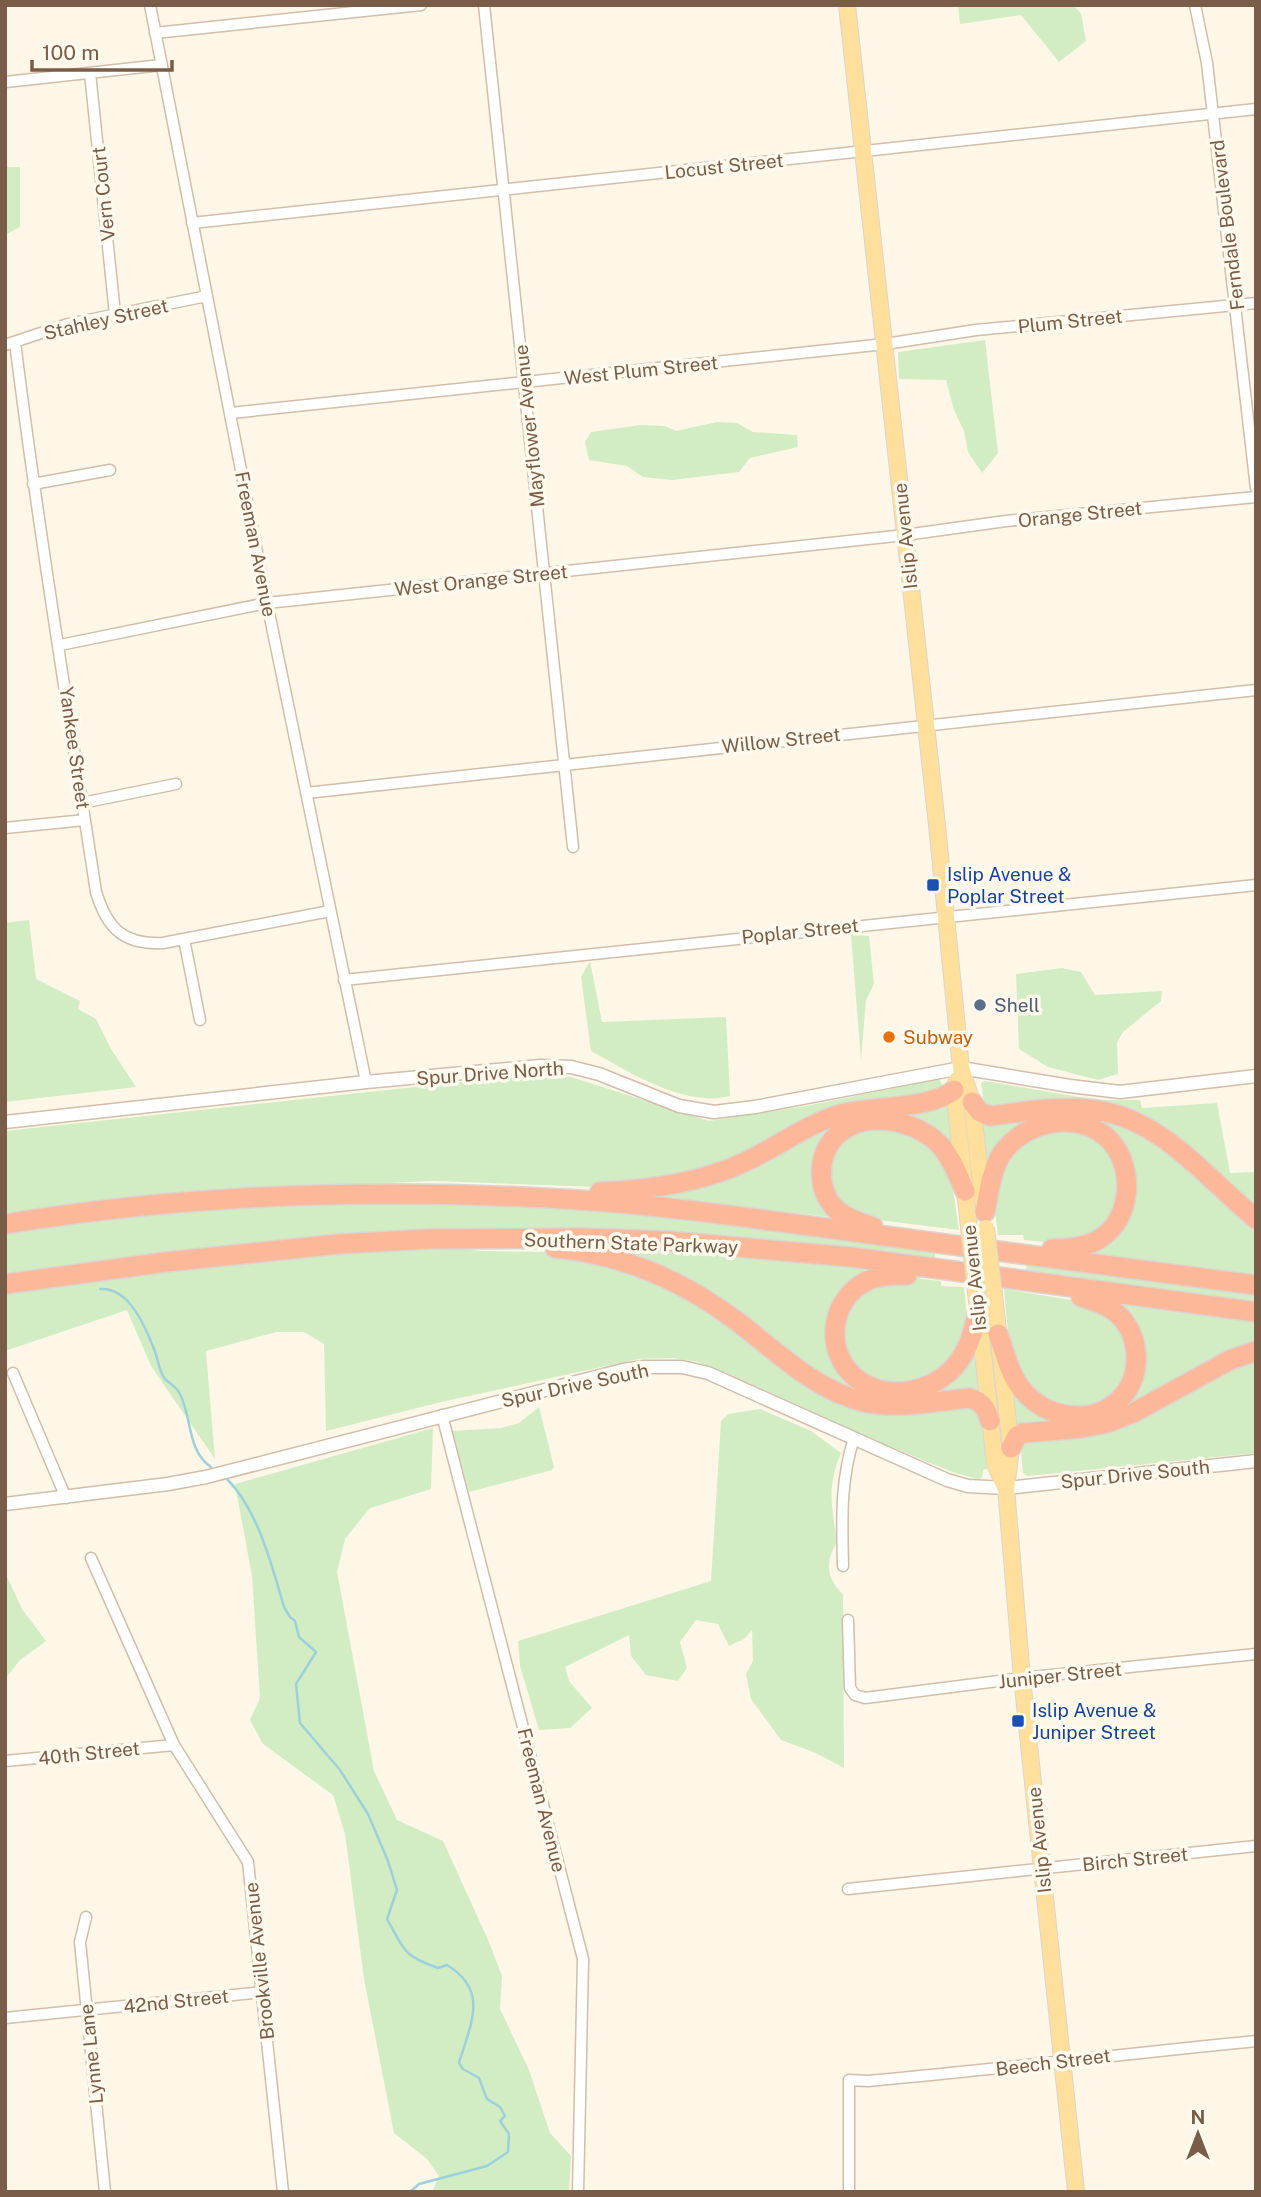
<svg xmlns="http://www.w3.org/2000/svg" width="1261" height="2197" viewBox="0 0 1261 2197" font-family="'Public Sans',sans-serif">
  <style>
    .green { fill: #d2edc3 }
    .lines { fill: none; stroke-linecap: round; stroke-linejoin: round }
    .stream { stroke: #9ed0dc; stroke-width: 2.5 }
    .minor-casing { stroke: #d1beab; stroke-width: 13 }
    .tertiary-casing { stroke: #d1beab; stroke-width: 15 }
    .primary-casing { stroke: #dcd5cf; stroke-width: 18 }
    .motorway-casing { stroke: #dcd5cf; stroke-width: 22 }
    .minor { stroke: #fff; stroke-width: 10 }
    .tertiary { stroke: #fff; stroke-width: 12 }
    .primary { stroke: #ffdf9c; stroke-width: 16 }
    .motorway { stroke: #fcb899; stroke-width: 19 }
    .primary-bridge-casing { stroke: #dcd5cf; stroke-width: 18; stroke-linecap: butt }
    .primary-bridge { stroke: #ffdf9c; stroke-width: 16 }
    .transit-dot { fill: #1a4fb4; stroke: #fff9ee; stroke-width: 2.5 }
    .service-dot { fill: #5c6f8a; stroke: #fff9ee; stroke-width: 2.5 }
    .food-dot { fill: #e8710a; stroke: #fff9ee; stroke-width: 2.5 }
    .labels { text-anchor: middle; stroke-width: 7; stroke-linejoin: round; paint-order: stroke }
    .street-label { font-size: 19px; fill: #7a5d48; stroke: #fff9ee }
    .transit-label { font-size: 19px; fill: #164399; stroke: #fff9ee; text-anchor: start }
    .service-label { font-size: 19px; fill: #4e5e75; stroke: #fff9ee; text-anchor: start }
    .food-label { font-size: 19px; fill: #c56008; stroke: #fff9ee; text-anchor: start }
  </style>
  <rect width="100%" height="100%" fill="#fef6e7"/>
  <!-- green -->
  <path class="green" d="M958,5h115l8,8 5,28 -27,21 -38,-47 -61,9z
    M5,167h15v60l-13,7 -2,-4z
    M985,340l13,113 -16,20 -14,-21 -4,-21 -10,-21 -8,-30 -47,-1 -1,-27z
    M717,422l20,1 16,9 44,3 1,12 -48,11 -11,14 -67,8 -29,-3 -16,-11 -38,-6 -4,-18 6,-10 50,-7 24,1 11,5z
    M29,920l7,59 44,22 -2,8 18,10 15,30 25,38 -131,15v-179z
    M851,935l18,1 5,48 -8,16 -5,60z
    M590,961l12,61 124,-5 4,79c-45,12 -101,-24 -139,-45l-10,-74z
    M1062,968l19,4 14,23 67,-4 -1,10 -38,31 -6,10 1,32 -20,6 -50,-13 -29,-18 -3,-75z
    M527,1075l44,2 138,44 97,-15 133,-27 3,5v10l-41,4 -196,74 -108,15 -164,-6 -139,6 -289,28v-84z
    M985,1081l112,19h43l2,8 75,-5 13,70 26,-1v43l-108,-92 -163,-14 -4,-26z
    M945,1103l3,5 13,67 -47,-54 -85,13 3,79 -2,4 -177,-20 173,-73z
    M1088,1113l64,22 104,89v51l-174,-23 33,-21 7,-80 -64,-36 -66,47 -6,-2 -5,-39z
    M888,1123l46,21 17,33 8,53 -97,-12 -33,-24 -3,-35 11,-20z
    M1075,1127l39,27 7,42 -19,34 -23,12 -23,1 -32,-3 -1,-5h-25l-3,-23 3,-43 29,-32z
    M444,1202l138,7 143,12 210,28v10l-210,-24 -142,-6h-136l-134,9 -308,37v-44c145,-22 292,-27 439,-29z
    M439,1247l43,4 69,1 55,10 100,43 132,93 134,3 9,8 6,60 -4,1 -1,8 -5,1 -25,-7 -73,-30 -150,-68 -31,-12 -24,-4 -36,1 -201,44 -111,28 -2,-87 -20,-12h-28l-70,19 9,108 -64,-93 -24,-56 -122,41v-59l306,-38z
    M637,1247l99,6 134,14 -1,5c-110,59 21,191 100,81l4,3 6,-1 4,38c-10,3 -28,1 -41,3 -30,3 -61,7 -90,-3 -50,-16 -86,-58 -128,-87 -34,-23 -71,-41 -111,-52l1,-6z
    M1027,1262l229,30v10l-230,-31z
    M903,1277l38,4v5l23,1 3,30 -3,14 -17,36 -31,18h-35l-24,-11 -17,-22 3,-45 16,-19z
    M1004,1289l86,14 30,23 7,20 1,23 -9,18 -14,14 -18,8 -24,1 -35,-20 -18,-36z
    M1119,1302l137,17v26l-128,63 -110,21 -4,-5 -3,-43 11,17 81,15 34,-41 -21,-65z
    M1256,1355v98l-228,23 -5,-3 -3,-34 47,-6z
    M539,1407l15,60 -2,3 -83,22 -17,-61 49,-3 18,-5z
    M760,1409l51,22 30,22c-15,37 -9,52 -4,89 -12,20 -11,36 6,52l1,174 -28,-15 -35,-13 -30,-41 -5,-25 7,-13 -1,-31 -8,9 -15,7 -11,-22 -22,-4 -16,22 7,26 -9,13 -32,-6 -15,-19 -2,-21 -64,32 4,14 23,27 -22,20 -31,2 -19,-64 -2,-25 193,-60 10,-160 7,-7z
    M433,1428l-2,61 -61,19 -25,31 -8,33 37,199 23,49 46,21 46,101 13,34 -2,33 29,61 21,63 21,23 -2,36h-137l7,-16 -12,-17 -33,-26 -30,-154 -19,-145 -12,-39 -70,-51 -13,-24 10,-22 -8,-122 -17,-92z
    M5,1572l17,37 24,32 -26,19 -15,19z"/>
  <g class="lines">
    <!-- stream -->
    <path class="stream" d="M100,1289c29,-2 45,37 54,60 4,9 5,23 11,30 5,5 12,8 15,15 12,23 7,57 31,73
      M227,1479c31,31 45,87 57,128l6,10 5,4 4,16 17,15 -20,32 4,39 40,47 28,44 20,47 9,29 -10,29c18,32 15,36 51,49l9,-3c43,26 23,60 12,98l4,6 16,9 8,21 13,8 5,9 -5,5 9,13 -1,18 -21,14 -68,18 -9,8"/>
    <!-- minor casing -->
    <g class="minor-casing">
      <path id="minor" d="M150,5l117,598 99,479
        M484,5l89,842
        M1195,5l12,58 49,425
        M155,33l266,-28
        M90,73l25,241
        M5,82l157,-17
        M192,223l1064,-114
        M15,342c23,184 53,367 81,550 11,36 27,53 67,51l167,-32
        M5,345l63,-21 139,-28
        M231,413l654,-69 91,-14 280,-27
        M33,484l77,-14
        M60,645l207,-42 638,-68 101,-14 250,-24
        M306,793l950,-103
        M82,803l94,-19
        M5,828l80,-8
        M184,939l16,81
        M344,980l912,-95
        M13,1373l53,125
        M442,1415l141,544 -5,233
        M91,1558l83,187 74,117 35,330
        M843,1566c-1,-44 -3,-85 11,-128
        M848,1620l2,68 5,7 10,3 157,-20 234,-24
        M5,1761l169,-16
        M848,1889l408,-43
        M86,1917l-6,25 25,250
        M5,2018l258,-26
        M849,2192v-112l19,1c130,-12 258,-27 388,-40"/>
    </g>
    <!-- tertiary casing -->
    <g class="tertiary-casing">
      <path id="tertiary" d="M5,1122l361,-40 174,-16 31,1 28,7 80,32 35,6 41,-5 206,-39 109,18 50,6 136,-16
        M5,1504l163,-20 38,-7 417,-107 21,-3h38l26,6 239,107 21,6 38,2 250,-27"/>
    </g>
    <!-- primary casing -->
    <g class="primary-casing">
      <path id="primary" d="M847,5l90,820 24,243 11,34 11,99
        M957,1080l-3,10 14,128
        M994,1294l17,154 -5,40 16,190 54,514
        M979,1317l16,147 10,23"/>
    </g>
    <!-- motorway casing -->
    <g class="motorway-casing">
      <path id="motorway" d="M972,1102l8,10 10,4c33,-4 65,-10 97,-7 71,5 118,68 169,110
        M600,1192c49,-2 100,-9 145,-30 32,-15 62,-38 96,-48 31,-8 91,-5 113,-24
        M985,1212c4,-19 6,-40 16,-57 25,-38 88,-47 115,-7 19,31 13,77 -22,94 -13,6 -27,7 -42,7
        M5,1224c188,-31 384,-36 574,-24 92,6 184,20 276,32 133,18 267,36 401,53
        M873,1227c-12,-4 -25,-8 -35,-16 -21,-18 -22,-54 -3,-74 27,-28 79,-18 104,7 12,12 19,32 26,47
        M555,1248c64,6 124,31 176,69 43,31 80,72 133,85 34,8 72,-1 106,-4 13,4 16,10 20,23
        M907,1275c-14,0 -29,0 -42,7 -31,17 -40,59 -18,87 29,36 87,27 112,-8 11,-15 15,-33 19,-50
        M5,1284l161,-22 173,-18 90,-5 156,-1 84,3 182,16 405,55
        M998,1334c7,18 11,39 23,54 23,31 72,39 100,10 24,-25 19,-70 -10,-89 -9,-6 -20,-9 -30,-12
        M1011,1448l6,-12 6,-3 59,-5 25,-5 26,-10 97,-53 26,-9"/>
    </g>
    <!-- minor -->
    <use href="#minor" class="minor"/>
    <!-- tertiary -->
    <use href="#tertiary" class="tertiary"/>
    <!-- primary -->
    <use href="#primary" class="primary"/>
    <!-- motorway -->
    <use href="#motorway" class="motorway"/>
    <!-- primary-bridge casing -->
    <g class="primary-bridge-casing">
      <path id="primary-bridge" d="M968,1218l10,93
        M986,1228l8,66"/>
    </g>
    <!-- primary-bridge -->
    <use href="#primary-bridge" class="primary-bridge"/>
  </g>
  <!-- markers -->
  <g class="transit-dot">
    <rect x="926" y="878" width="14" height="14" rx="3.5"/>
    <rect x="1011" y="1714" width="14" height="14" rx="3.5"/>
  </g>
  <circle class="service-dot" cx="980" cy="1005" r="7"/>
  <circle class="food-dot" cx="889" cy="1037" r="7"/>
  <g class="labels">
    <!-- street labels -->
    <g class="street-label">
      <text transform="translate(724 166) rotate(-6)" y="7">Locust Street</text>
      <text transform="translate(103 194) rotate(-96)" y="7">Vern Court</text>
      <text transform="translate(1227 225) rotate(-97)" y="7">Ferndale Boulevard</text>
      <text transform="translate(106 319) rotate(-13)" y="7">Stahley Street</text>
      <text transform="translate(1070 321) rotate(-6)" y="7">Plum Street</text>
      <text transform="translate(641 370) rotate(-6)" y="7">West Plum Street</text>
      <text transform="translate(529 426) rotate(-96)" y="7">Mayflower Avenue</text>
      <text transform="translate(1080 514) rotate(-6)" y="7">Orange Street</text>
      <text transform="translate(905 536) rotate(-96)" y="7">Islip Avenue</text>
      <text transform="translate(256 544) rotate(79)" y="7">Freeman Avenue</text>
      <text transform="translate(481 580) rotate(-6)" y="7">West Orange Street</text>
      <text transform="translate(781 740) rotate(-6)" y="7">Willow Street</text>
      <text transform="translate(75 748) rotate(82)" y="7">Yankee Street</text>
      <text transform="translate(800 931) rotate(-6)" y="7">Poplar Street</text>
      <text transform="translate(490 1073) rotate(-4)" y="7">Spur Drive North</text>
      <text transform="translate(631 1243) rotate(2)" y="7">Southern State Parkway</text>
      <text transform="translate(974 1278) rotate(-96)" y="7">Islip Avenue</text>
      <text transform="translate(575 1385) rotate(-12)" y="7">Spur Drive South</text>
      <text transform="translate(1135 1474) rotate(-6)" y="7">Spur Drive South</text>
      <text transform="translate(1060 1675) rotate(-6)" y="7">Juniper Street</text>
      <text transform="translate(89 1753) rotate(-6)" y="7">40th Street</text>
      <text transform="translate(542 1800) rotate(76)" y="7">Freeman Avenue</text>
      <text transform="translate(1039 1840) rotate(-96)" y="7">Islip Avenue</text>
      <text transform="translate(1135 1859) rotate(-6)" y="7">Birch Street</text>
      <text transform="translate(259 1961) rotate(-96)" y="7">Brookville Avenue</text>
      <text transform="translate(176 2001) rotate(-6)" y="7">42nd Street</text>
      <text transform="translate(91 2054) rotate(-96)" y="7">Lynne Lane</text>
      <text transform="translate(1053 2062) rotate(-7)" y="7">Beech Street</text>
    </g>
    <!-- transit labels -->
    <g class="transit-label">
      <text x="947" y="881">Islip Avenue &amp;<tspan x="947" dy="22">Poplar Street</tspan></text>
      <text x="1032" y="1717">Islip Avenue &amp;<tspan x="1032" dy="22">Juniper Street</tspan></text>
    </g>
    <!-- service labels -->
    <g class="service-label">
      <text x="994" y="1012">Shell</text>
    </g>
    <!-- food labels -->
    <g class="food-label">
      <text x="903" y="1044">Subway</text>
    </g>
  </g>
  <!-- border -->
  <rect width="1261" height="2197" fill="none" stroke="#7a5d48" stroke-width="14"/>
  <!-- north arrow -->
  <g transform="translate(1198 2134)" stroke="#fff9ee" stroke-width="5" paint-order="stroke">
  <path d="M0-5L12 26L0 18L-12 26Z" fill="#7a5d48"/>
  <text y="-10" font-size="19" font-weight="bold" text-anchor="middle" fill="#7a5d48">N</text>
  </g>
  <!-- scale -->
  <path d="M32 60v10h140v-10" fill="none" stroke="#7a5d48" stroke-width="3.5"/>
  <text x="42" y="60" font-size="21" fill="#7a5d48" stroke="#fff9ee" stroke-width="5" paint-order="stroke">100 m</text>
</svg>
